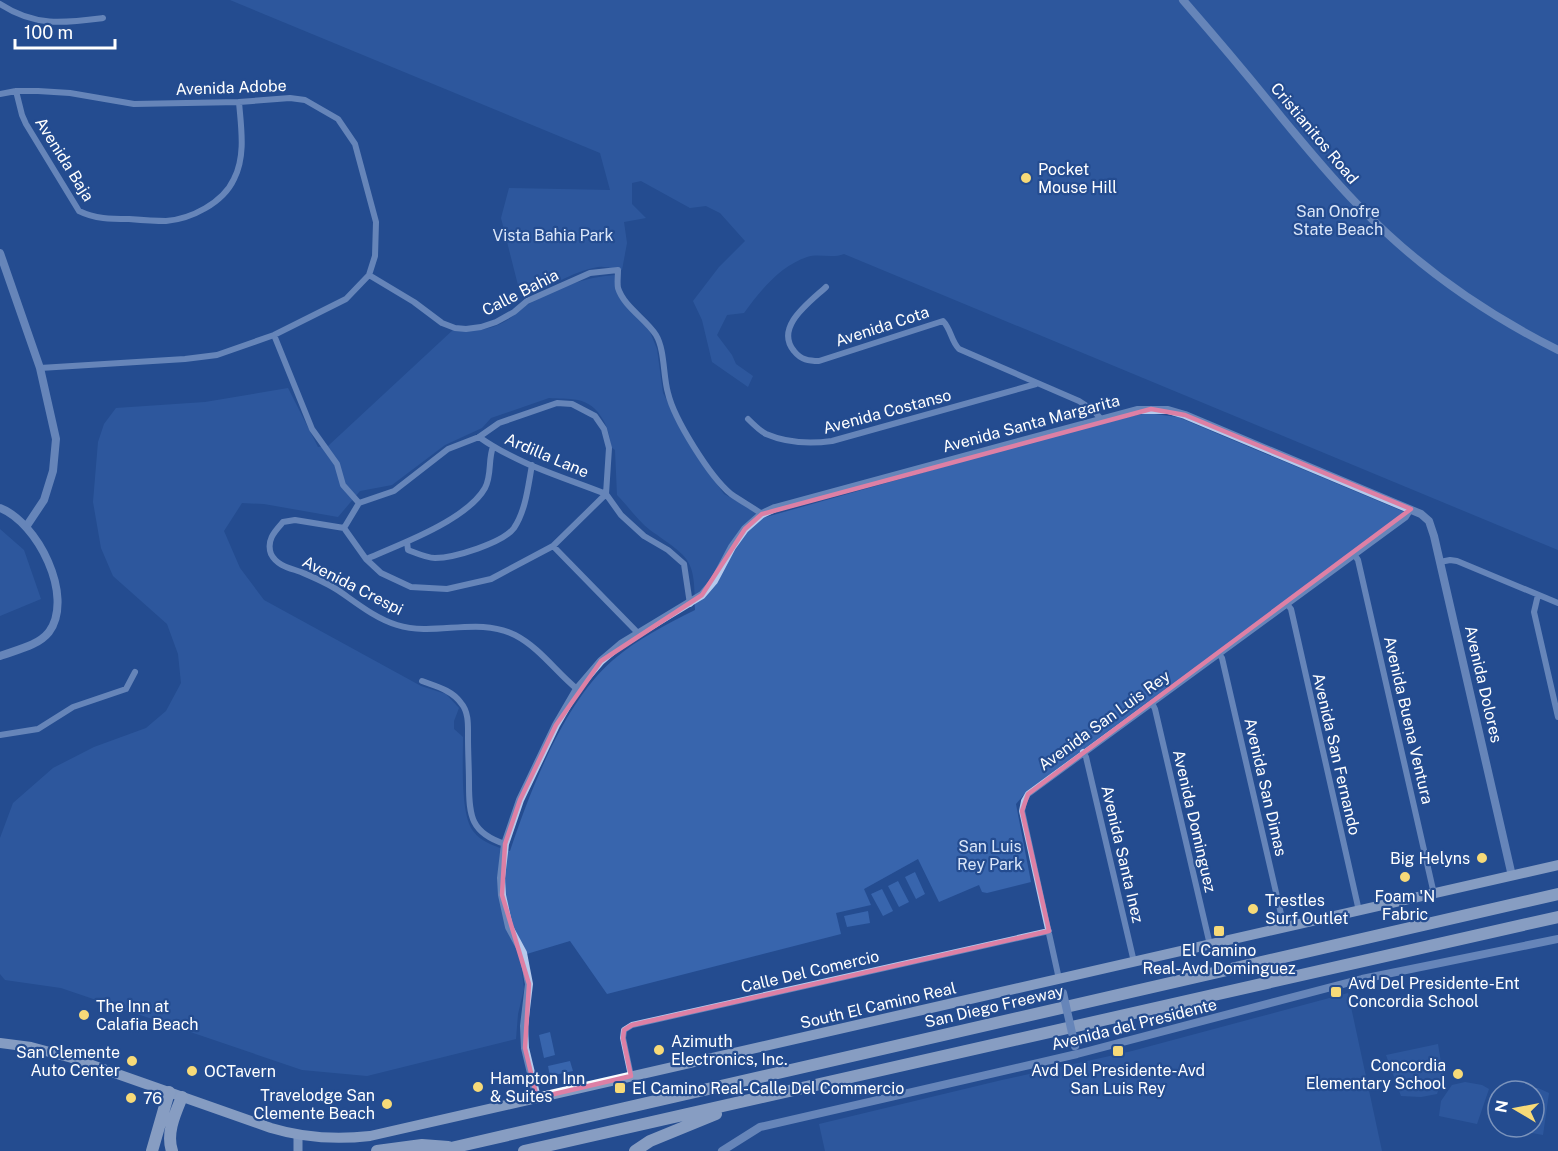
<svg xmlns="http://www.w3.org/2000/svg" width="1558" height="1151" viewBox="0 0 1558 1151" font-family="'Public Sans',sans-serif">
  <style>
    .green { fill: #3865ad; fill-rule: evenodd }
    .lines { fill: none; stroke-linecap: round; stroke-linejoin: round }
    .minor { stroke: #b5caec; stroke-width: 6 }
    .tertiary { stroke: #b5caec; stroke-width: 8 }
    .secondary { stroke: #e1eaf9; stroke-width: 9 }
    .primary { stroke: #fafcff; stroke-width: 10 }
    .motorway { stroke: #fff; stroke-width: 12 }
    .tertiary-bridge { stroke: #b5caec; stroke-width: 8 }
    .marked { fill: none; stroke: #dd80a5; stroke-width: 4.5; stroke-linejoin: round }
    .poi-dot { fill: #f7da78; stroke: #244c90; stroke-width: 2 }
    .labels { text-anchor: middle; stroke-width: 4.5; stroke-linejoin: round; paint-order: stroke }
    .street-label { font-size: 16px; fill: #fff; stroke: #244c90 }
    .poi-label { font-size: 16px; fill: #fff; stroke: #244c90; text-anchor: start }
    .park-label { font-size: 16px; fill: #dae6f9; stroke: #244c90 }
  </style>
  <rect width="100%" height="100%" fill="#244c90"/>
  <!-- green -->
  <path class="green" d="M230,0h1328v550l-714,-296c-13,5 -25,-1 -37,3 -27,9 -47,34 -63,56l-17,2 -10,20 15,20 4,9 17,12 -5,11 -36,-25 -10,-42 -9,-19 26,-34 26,-26 -25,-28 -14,-7 -16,2 -49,-27 -9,2v21l14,14 -22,4 3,21 -5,27c-7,-1 -16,-4 -24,-3 -27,4 -50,23 -77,30l-20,-79 8,-30 101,2 -10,-37z
    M615,275l1,16 34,41 7,17 6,44 34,64 27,37 42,23 251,-71 111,-29 19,-4 31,4 229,96 -380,278 -11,13 15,78 -44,11 -5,-1 -3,-7 -40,17 -21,-43 -54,30 7,16 -35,8 5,21 -234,60 -37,-53 -50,15 4,33 -6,25 -2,25 -149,37 -65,-6 -241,-82 -56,-8 -5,-6v-136l13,-35 40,-35 41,-21 52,-19 20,-17 15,-28 -3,-29 -11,-30 -54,-48 -12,-28 -8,-46 5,-60 6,-18 12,-16 89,-6 83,-14 30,59 10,-1 126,-117c17,2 35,2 50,-7 8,-4 15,-12 23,-17 26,-16 57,-28 88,-30zM549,398c9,1 19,0 29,2 21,4 32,28 33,47l4,3 2,45c11,11 21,26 33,35 41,29 45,28 45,80 -28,14 -58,29 -82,50 -49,42 -83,131 -103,191 -13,-4 -28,-8 -37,-20 -13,-18 -10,-70 -10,-94l-9,-8v-8l5,-13 -13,-14 -25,-8 -157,-86 -24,-32 -16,-37 18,-28 22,1 74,13 22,-26 32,-6 53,-40 37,-17 9,-10z
    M0,529l24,21 17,49 -41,17z
    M915,872l10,22 -9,5 -11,-22z
    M898,881l11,21 -10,5 -11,-21z
    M882,889l11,22 -10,5 -12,-22z
    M868,911l2,12 -23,4 -3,-11z
    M1348,993l34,158h-557l-6,-27 183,-44 130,-29z
    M550,1032l5,23 -11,3 -5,-23z
    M1438,1044l5,31 -6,19 -16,3 -20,-1 -15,-41z
    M570,1061l3,10 -23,5 -2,-10z
    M1465,1082l17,3 7,4 -12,35 -38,-8 2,-15 11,-16z
    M1518,1087l20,1 11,5 -6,42 -42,-8h33v-36h-20z"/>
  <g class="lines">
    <!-- minor -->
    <path class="minor" d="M0,4c35,23 64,19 103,14
      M16,91l6,24 4,9 53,87c16,8 32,8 50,8 12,1 24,2 37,2 25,-2 57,-18 68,-42 12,-23 7,-52 5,-77
      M0,94l16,-3h22l32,2 64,11 105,-2 51,-4 15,2 33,19 17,25 21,78 -1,34 -6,19 -23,24 -72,36 -57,20 -32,4 -145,9
      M369,275l45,27 28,21 13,5 11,1 15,-2 15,-5 18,-10 13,-11 63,-28 28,-3c0,6 -1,13 0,18 6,19 28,31 38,47 9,15 7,41 12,58 6,26 42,84 63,101 10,7 21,13 31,20
      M826,287c-16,15 -52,40 -32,64 7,9 15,10 25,10l124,-40c8,8 8,20 16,28l120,52 14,9 8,9
      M274,335l38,94 25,35 6,21 16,18
      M748,419c5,5 12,12 18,15 21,9 44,10 66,7l204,-57
      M479,437c38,27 84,40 127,57
      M359,503l35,-12 54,-42 31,-12 20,-14 58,-20 15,1 23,12 9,13 5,19 -3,46 15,21 23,21 24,14 16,14 6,40
      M359,503l-15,25 22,31 15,14 30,14 36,2 44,-10 62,-33 53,-52
      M344,528l-49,-8 -12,2c-8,9 -17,18 -12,32 6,12 19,14 30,18 14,6 29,12 41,21 17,12 35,26 55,32 39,12 80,-9 118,10 25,13 41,37 62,54
      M407,542l1,8c8,3 19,8 27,8 19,0 68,-15 79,-30 12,-18 14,-42 18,-63
      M553,546l85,87
      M1354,554l4,6 76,334
      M366,559c33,-14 101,-39 119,-71 7,-13 3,-29 8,-41
      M1440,562l10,-2 7,1 101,42
      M1538,595l-4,17 24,105
      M1287,604l4,5 68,302
      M1219,654l3,4 62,269
      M422,681c13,5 30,9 39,22 8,9 7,23 7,35 0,15 1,31 1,46 0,32 2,49 36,60
      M1152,703l3,6 55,236
      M0,735l38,-6 35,-22 53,-18 9,-17
      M1083,752l3,5 48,205
      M1059,979l-37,-168 2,-10 4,-7 378,-277 5,-8
      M631,1076l-8,-38 1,-8 8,-5 417,-94"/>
    <!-- tertiary -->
    <path class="tertiary" d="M1183,0c34,39 67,78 99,118 25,30 50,61 78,89 56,58 126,107 198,143
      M0,253l40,115 16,71 -3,32 -9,29 -18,27
      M0,508c37,14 75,88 49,124 -11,14 -33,18 -49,24
      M537,1098l-12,-50 -1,-22 5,-42 -6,-31 -14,-26 -7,-32 -1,-17 4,-34 15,-44 36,-75 21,-36 24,-28 20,-17 81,-49 12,-14 18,-34 13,-18 17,-15 13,-6 362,-98h31l17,5 236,99 8,7 5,15 78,340
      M722,1151l38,-24 317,-73 285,-75 196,-40"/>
    <!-- secondary -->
    <path class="secondary" d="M298,1151v-15"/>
    <!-- primary -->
    <path class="primary" d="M0,1043l31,4 41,11 199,70c33,10 65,12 99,8l1188,-271"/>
    <!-- motorway -->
    <path class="motorway" d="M152,1151l17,-59
      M172,1151c-6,-18 3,-37 10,-54
      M377,1151l45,-6 26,2
      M438,1151l1120,-257
      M524,1151l1034,-234
      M635,1151l15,-10 66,-27"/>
    <!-- tertiary-bridge -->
    <path class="tertiary-bridge" d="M1063,993l12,53"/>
  </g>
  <!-- marked area -->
  <path d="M0 0H1558V1151H0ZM1151,409l34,6 226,94 -383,285 -6,17 27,120 -417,94 -8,5 -1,8 8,38 -94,22 -12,-50 4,-64 -27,-89 3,-51 15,-44 36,-75 45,-64 101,-66 43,-66 17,-15z" fill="#244c90" fill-opacity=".55" fill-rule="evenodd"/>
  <path class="marked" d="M1151,409l34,6 226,94 -383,285 -6,17 27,120 -417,94 -8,5 -1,8 8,38 -94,22 -12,-50 4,-64 -27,-89 3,-51 15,-44 36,-75 45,-64 101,-66 43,-66 17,-15z"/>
  <!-- markers -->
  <g class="poi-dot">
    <circle cx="1026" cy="178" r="6"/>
    <circle cx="1482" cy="858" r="6"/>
    <circle cx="1405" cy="877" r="6"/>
    <circle cx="1253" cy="909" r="6"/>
    <rect x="1213" y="925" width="12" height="12" rx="3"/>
    <rect x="1330" y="986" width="12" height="12" rx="3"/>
    <circle cx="84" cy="1015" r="6"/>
    <circle cx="659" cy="1050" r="6"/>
    <rect x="1112" y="1045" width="12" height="12" rx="3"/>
    <circle cx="132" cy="1061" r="6"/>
    <circle cx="192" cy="1071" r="6"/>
    <circle cx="1458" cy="1074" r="6"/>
    <circle cx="478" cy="1087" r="6"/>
    <rect x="614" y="1082" width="12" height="12" rx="3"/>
    <circle cx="131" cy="1098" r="6"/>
    <circle cx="387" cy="1104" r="6"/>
  </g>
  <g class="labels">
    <!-- street labels -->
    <g class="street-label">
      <text transform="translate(231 87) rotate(-2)" y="6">Avenida Adobe</text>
      <text transform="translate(1315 133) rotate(50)" y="6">Cristianitos Road</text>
      <text transform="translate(65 159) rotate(58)" y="6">Avenida Baja</text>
      <text transform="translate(520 292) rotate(-27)" y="6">Calle Bahia</text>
      <text transform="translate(882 326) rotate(-18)" y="6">Avenida Cota</text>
      <text transform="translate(887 411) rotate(-15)" y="6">Avenida Costanso</text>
      <text transform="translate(1031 423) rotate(-15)" y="6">Avenida Santa Margarita</text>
      <text transform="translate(547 455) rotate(23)" y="6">Ardilla Lane</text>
      <text transform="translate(353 585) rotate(27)" y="6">Avenida Crespi</text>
      <text transform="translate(1484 684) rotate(77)" y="6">Avenida Dolores</text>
      <text transform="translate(1104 720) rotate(-36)" y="6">Avenida San Luis Rey</text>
      <text transform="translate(1409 720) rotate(77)" y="6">Avenida Buena Ventura</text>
      <text transform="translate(1337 754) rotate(77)" y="6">Avenida San Fernando</text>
      <text transform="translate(1266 787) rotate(77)" y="6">Avenida San Dimas</text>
      <text transform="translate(1195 821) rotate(77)" y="6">Avenida Dominguez</text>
      <text transform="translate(1123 854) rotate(77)" y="6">Avenida Santa Inez</text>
      <text transform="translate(810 971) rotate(-13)" y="6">Calle Del Comercio</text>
      <text transform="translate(878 1005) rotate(-13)" y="6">South El Camino Real</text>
      <text transform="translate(994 1006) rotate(-13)" y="6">San Diego Freeway</text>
      <text transform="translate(1134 1024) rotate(-14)" y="6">Avenida del Presidente</text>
    </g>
    <!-- poi labels -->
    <g class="poi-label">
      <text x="1038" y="175">Pocket<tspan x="1038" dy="18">Mouse Hill</tspan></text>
      <text x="1470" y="864" text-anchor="end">Big Helyns</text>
      <text x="1405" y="902" text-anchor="middle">Foam 'N<tspan x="1405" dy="18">Fabric</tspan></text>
      <text x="1265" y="906">Trestles<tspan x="1265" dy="18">Surf Outlet</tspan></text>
      <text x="1219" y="956" text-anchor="middle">El Camino<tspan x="1219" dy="18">Real-Avd Dominguez</tspan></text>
      <text x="1348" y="989">Avd Del Presidente-Ent<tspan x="1348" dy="18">Concordia School</tspan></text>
      <text x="96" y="1012">The Inn at<tspan x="96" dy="18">Calafia Beach</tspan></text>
      <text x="671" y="1047">Azimuth<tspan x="671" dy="18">Electronics, Inc.</tspan></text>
      <text x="120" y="1058" text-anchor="end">San Clemente<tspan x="120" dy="18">Auto Center</tspan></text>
      <text x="1446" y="1071" text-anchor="end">Concordia<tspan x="1446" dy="18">Elementary School</tspan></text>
      <text x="1118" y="1076" text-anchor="middle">Avd Del Presidente-Avd<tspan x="1118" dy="18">San Luis Rey</tspan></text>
      <text x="204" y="1077">OCTavern</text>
      <text x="490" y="1084">Hampton Inn<tspan x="490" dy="18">&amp; Suites</tspan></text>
      <text x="632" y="1094">El Camino Real-Calle Del Commercio</text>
      <text x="375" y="1101" text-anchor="end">Travelodge San<tspan x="375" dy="18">Clemente Beach</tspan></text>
      <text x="143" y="1104">76</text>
    </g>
    <!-- park labels -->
    <g class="park-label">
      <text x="1338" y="217">San Onofre<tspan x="1338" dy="18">State Beach</tspan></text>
      <text x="553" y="241">Vista Bahia Park</text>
      <text x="990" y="852">San Luis<tspan x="990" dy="18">Rey Park</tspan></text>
    </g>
  </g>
  <!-- north arrow -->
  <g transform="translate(1516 1109) rotate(280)"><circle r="28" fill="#244c90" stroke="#7c94bc" stroke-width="1.5"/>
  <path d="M0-4.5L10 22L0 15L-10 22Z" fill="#f7da78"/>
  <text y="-9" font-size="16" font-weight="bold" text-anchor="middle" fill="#ffffff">N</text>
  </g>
  <!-- scale -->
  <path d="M15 39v9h100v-9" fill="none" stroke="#ffffff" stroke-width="3"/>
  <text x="24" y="39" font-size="18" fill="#ffffff" stroke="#244c90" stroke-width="4.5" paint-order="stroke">100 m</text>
</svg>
